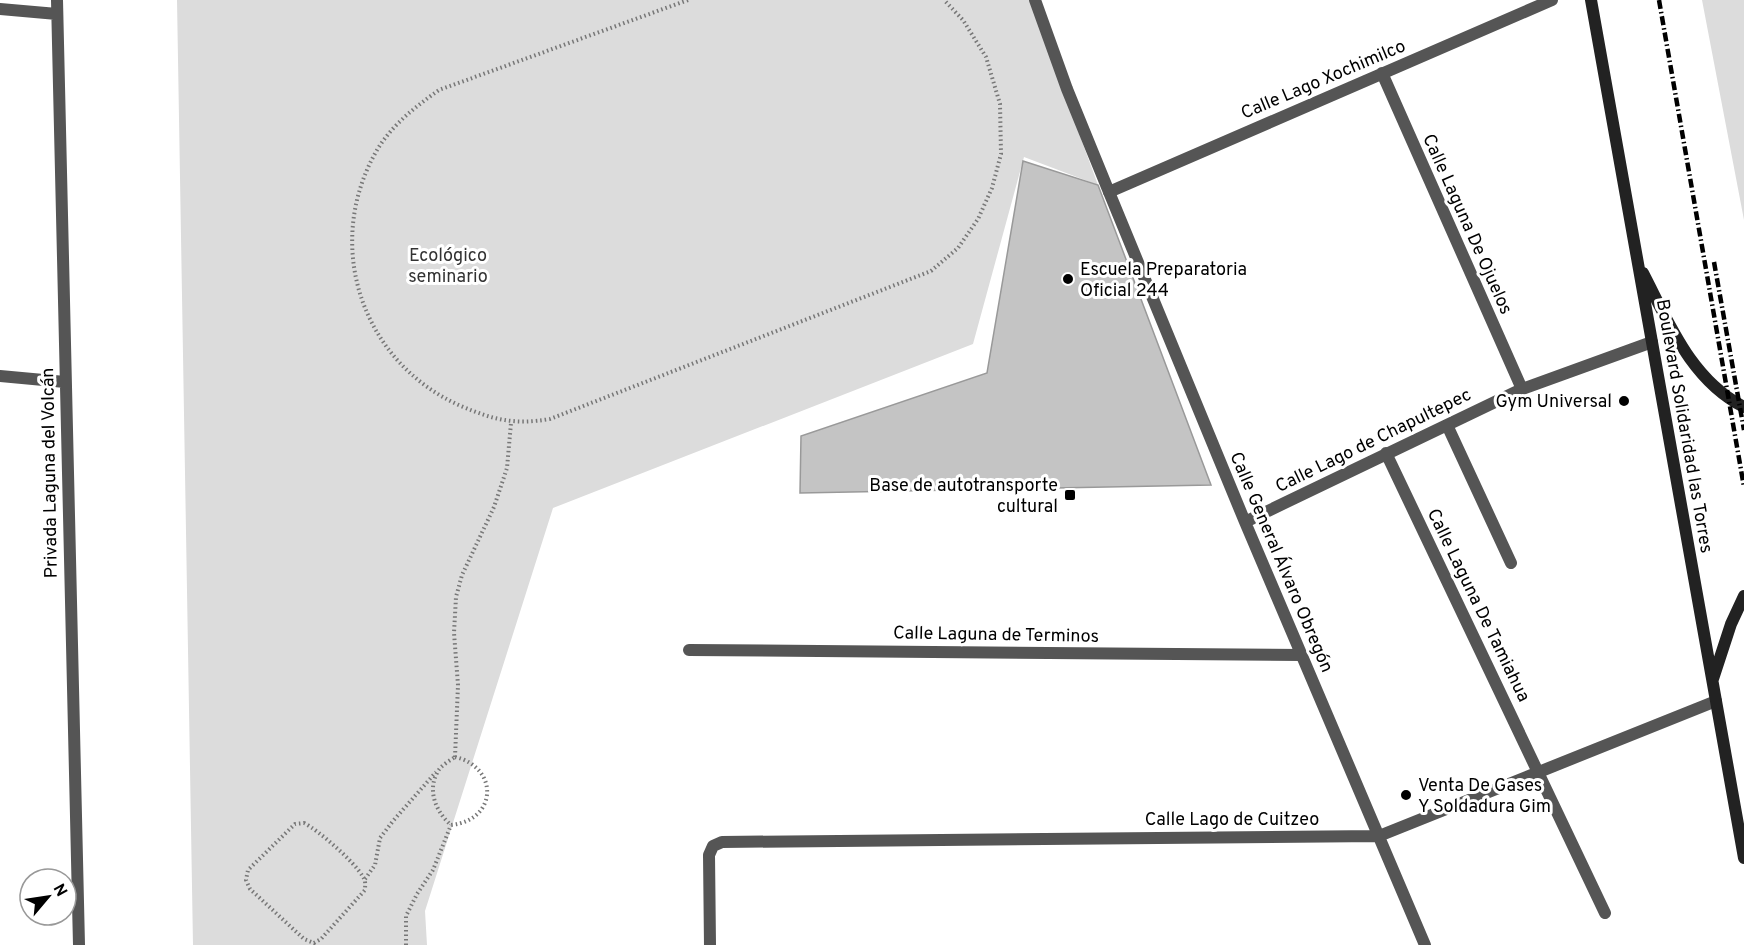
<svg xmlns="http://www.w3.org/2000/svg" width="1744" height="945" viewBox="0 0 1744 945" font-family="Overpass,sans-serif">
  <style>
    .green { fill: #dcdcdc }
    .building { fill: #c4c4c4; stroke: #999; stroke-width: 1.5 }
    .lines { fill: none; stroke-linecap: round; stroke-linejoin: round }
    .path { stroke: #777; stroke-width: 4; stroke-dasharray: 1.5 3; stroke-linecap: butt }
    .lane { stroke: #555; stroke-width: 12 }
    .street { stroke: #555; stroke-width: 12 }
    .secondary { stroke: #222; stroke-width: 12 }
    .rail { stroke: #000; stroke-width: 4.5; stroke-dasharray: 9 3 1.5 3; stroke-linecap: butt }
    .poi-dot { fill: #000; stroke: #fff; stroke-width: 2 }
    .labels { text-anchor: middle; stroke-width: 6; stroke-linejoin: round; paint-order: stroke }
    .street-label { font-size: 18px; fill: #000; stroke: #fff }
    .park-label { font-size: 18px; fill: #333; stroke: #fff }
    .poi-label { font-size: 18px; fill: #000; stroke: #fff; text-anchor: start }
  </style>
  <rect width="100%" height="100%" fill="#fff"/>
  <!-- green -->
  <path class="green" d="M177,0h853l68,185 -74,-28 -51,187 -420,164 -128,403 2,34h-234z
    M1702,0h42v220z"/>
  <!-- building -->
  <path class="building" d="M1023,161l75,24 113,300 -411,8 1,-57 186,-63z"/>
  <g class="lines">
    <!-- path -->
    <path class="path" d="M688,0l-249,90c-24,17 -47,35 -62,60 -55,95 -15,213 84,256 33,14 53,19 89,13l381,-148 27,-23 20,-29 14,-31 9,-34 -1,-50 -14,-47 -23,-37 -19,-20
      M455,757l3,-72 -4,-52 2,-36 6,-22 32,-68 13,-39 4,-45
      M455,757c44,10 43,63 -4,68 -14,-12 -24,-33 -14,-52 3,-7 12,-12 18,-16z
      M304,823c14,7 51,39 59,54 3,4 2,8 2,13l-44,49 -7,4 -10,-4 -54,-50 -4,-9 2,-10 47,-46z
      M365,879l10,-14 5,-27 13,-17 43,-49
      M406,945v-29l11,-22 16,-24 18,-45"/>
    <!-- lane -->
    <path class="lane" d="M1035,0l32,89 42,103"/>
    <!-- street -->
    <path class="street" d="M57,0l22,945
      M0,9l57,5
      M1382,73l140,316
      M0,376l65,6
      M1447,425l64,138
      M1386,453l219,460
      M1245,522l277,-133 130,-47
      M689,650l613,5
      M710,945l-1,-90 4,-9 9,-4 657,-6 337,-135
      M1425,945l-180,-423 -136,-330 443,-192"/>
    <!-- secondary -->
    <path class="secondary" d="M1591,0l153,858
      M1643,273c26,50 48,107 101,134
      M1713,679l18,-55 13,-28"/>
    <!-- rail -->
    <path class="rail" d="M1659,0l85,487
      M1714,262l30,168"/>
  </g>
  <!-- markers -->
  <g class="poi-dot">
    <circle cx="1068" cy="279" r="6"/>
    <circle cx="1624" cy="401" r="6"/>
    <rect x="1064" y="489" width="12" height="12" rx="3"/>
    <circle cx="1406" cy="795" r="6"/>
  </g>
  <g class="labels">
    <!-- street labels -->
    <g class="street-label">
      <text transform="translate(1323 79) rotate(-23)" y="6">Calle Lago Xochimilco</text>
      <text transform="translate(1468 224) rotate(66)" y="6">Calle Laguna De Ojuelos</text>
      <text transform="translate(1685 426) rotate(80)" y="6">Boulevard Solidaridad las Torres</text>
      <text transform="translate(1373 440) rotate(-26)" y="6">Calle Lago de Chapultepec</text>
      <text transform="translate(49 473) rotate(-91)" y="6">Privada Laguna del Volcán</text>
      <text transform="translate(1282 562) rotate(67)" y="6">Calle General Álvaro Obregón</text>
      <text transform="translate(1479 605) rotate(64)" y="6">Calle Laguna De Tamiahua</text>
      <text transform="translate(996 634) rotate(1)" y="6">Calle Laguna de Terminos</text>
      <text x="1232" y="825">Calle Lago de Cuitzeo</text>
    </g>
    <!-- park labels -->
    <g class="park-label">
      <text x="448" y="261">Ecológico<tspan x="448" dy="21">seminario</tspan></text>
    </g>
    <!-- poi labels -->
    <g class="poi-label">
      <text x="1080" y="275">Escuela Preparatoria<tspan x="1080" dy="21">Oficial 244</tspan></text>
      <text x="1612" y="407" text-anchor="end">Gym Universal</text>
      <text x="1058" y="491" text-anchor="end">Base de autotransporte<tspan x="1058" dy="21">cultural</tspan></text>
      <text x="1418" y="791">Venta De Gases<tspan x="1418" dy="21">Y Soldadura Gim</tspan></text>
    </g>
  </g>
  <!-- north arrow -->
  <g transform="translate(48 897) rotate(61)"><circle r="28" fill="#ffffff" stroke="#999999" stroke-width="1.5"/>
  <path d="M0-4.5L10 22L0 15L-10 22Z" fill="#000000"/>
  <text y="-9" font-size="16" font-weight="bold" text-anchor="middle" fill="#000000">N</text>
  </g>
</svg>
